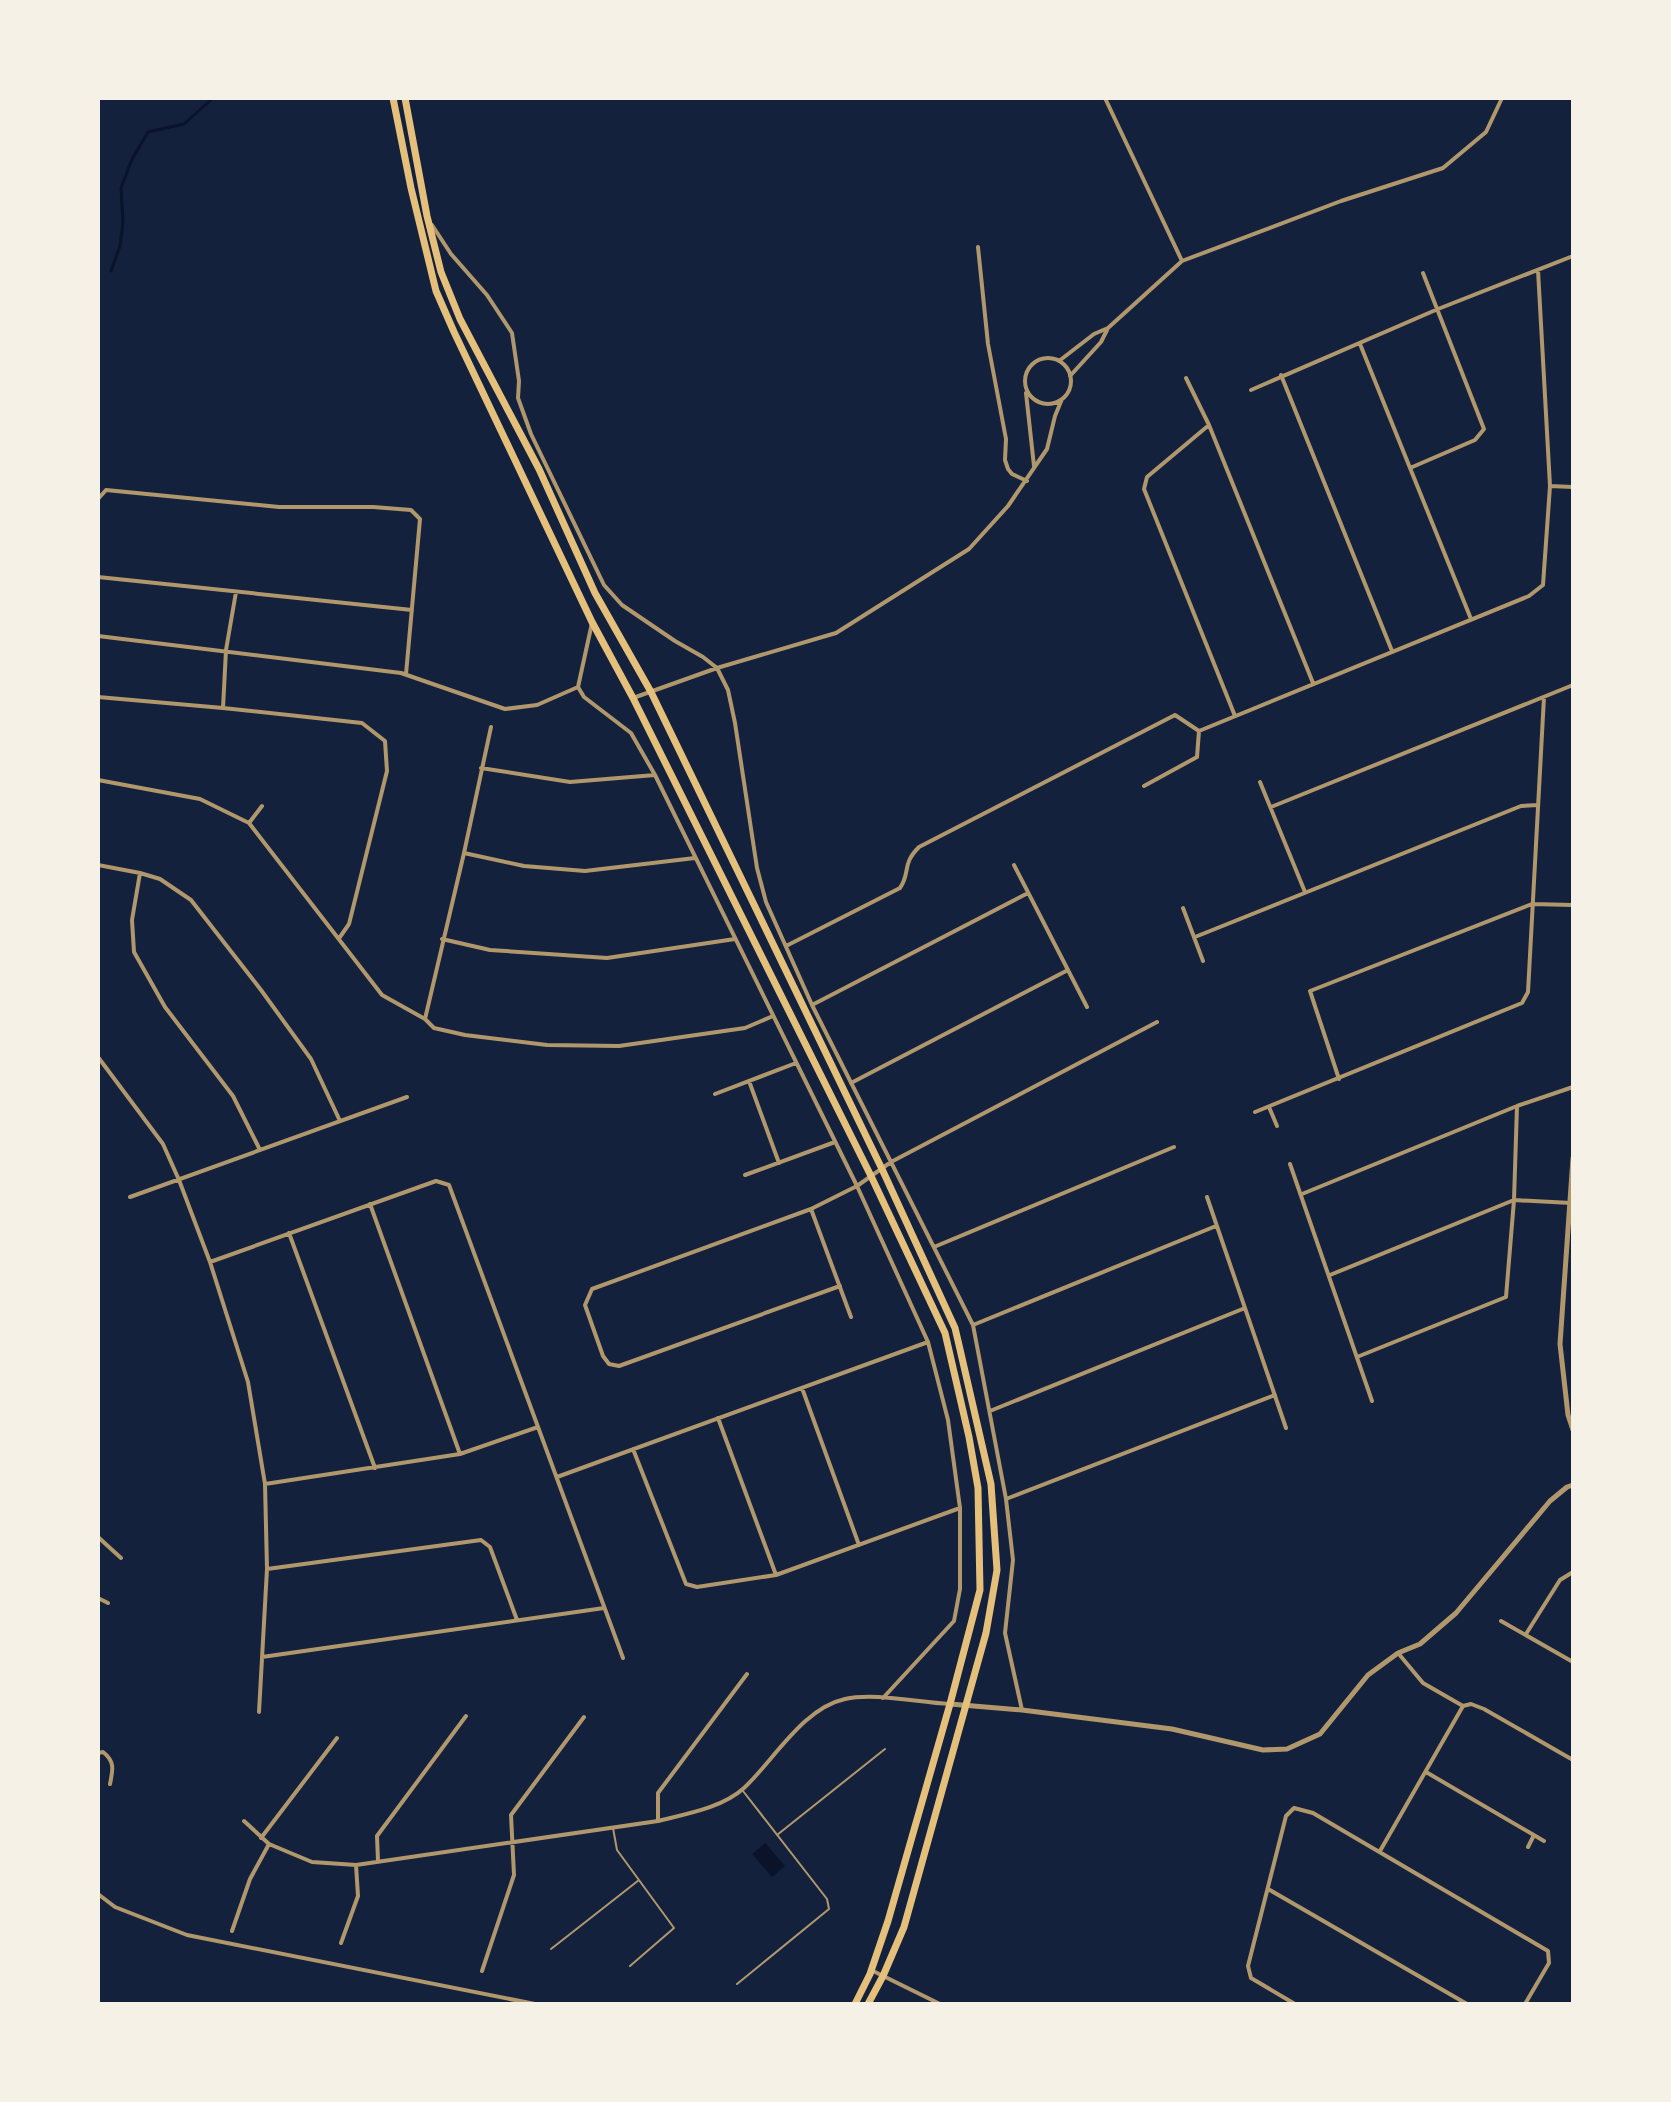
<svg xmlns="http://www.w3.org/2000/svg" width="1671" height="2102" viewBox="0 0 1671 2102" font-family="Rubik,sans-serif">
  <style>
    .water { fill: #0b132b }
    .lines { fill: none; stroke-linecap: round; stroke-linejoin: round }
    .stream { stroke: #0b132b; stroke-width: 3 }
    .service { stroke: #b1986c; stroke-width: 2 }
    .minor { stroke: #b1986c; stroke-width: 4 }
    .tertiary { stroke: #b1986c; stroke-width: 5 }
    .trunk { stroke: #e5c07b; stroke-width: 7 }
  </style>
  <rect width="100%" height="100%" fill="#14213d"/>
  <!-- water -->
  <path class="water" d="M765,1843l20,23 -13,11 -20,-23z"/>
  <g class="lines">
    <!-- stream -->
    <path class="stream" d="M111,271l9,-25 3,-24 -2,-34 11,-29 16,-27 36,-8 29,-26"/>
    <!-- service -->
    <path class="service" d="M613,1828l4,22 57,78 -44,38
      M777,1835l108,-86
      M551,1949l88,-69
      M737,1984l92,-75 -2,-10 -84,-108"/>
    <!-- minor -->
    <path class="minor" d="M1105,98l77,163
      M432,225l19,29 36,41 25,38 7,48 -1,17 13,36 73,151 18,20 53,36 28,16 14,11 11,22 7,33 22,145 9,34 46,103 161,320 33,174 7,61 -8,73 17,77
      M978,247l10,97 18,95 -1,21 3,9 4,5 15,7
      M1360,344l111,275
      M1025 381a23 23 0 1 1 46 0a23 23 0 1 1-46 0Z
      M1059,361l35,-27 14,-6 74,-67 159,-60 102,-33 43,-36 16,-34
      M1281,375l111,276
      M1070,376l31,-34 6,-12
      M1186,378l23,47 104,258
      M1251,390l187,-81 135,-53
      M1026,393l8,73
      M1209,425l-62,52 -3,12 91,227
      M1410,468l65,-28 9,-11 -61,-156
      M1550,486l23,1
      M98,499l8,-9 173,17h94l38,3 9,9 -14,155
      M98,577l314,33
      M98,636l303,37 104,36 32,-4 41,-18
      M578,687l6,10 47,36 24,42 202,411 71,156 20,78 12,88v81l-6,32 -71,77
      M578,687l14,-64
      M98,697l125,11 139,15 23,18 2,30 -38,153 -9,13
      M633,698l84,-30 119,-35 133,-84 39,-43 39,-57 8,-33 7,-17
      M223,708l3,-58 10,-58
      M481,768l89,14 85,-7
      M98,780l102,19 49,24 133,172 43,24 9,9 31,7 82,10 72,1 126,-18 28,-12
      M1260,782l45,110
      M1144,786l53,-29 2,-26
      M1271,807l302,-122
      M249,823l13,-17
      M464,853l60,13 61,5 110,-13
      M98,865l42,8 20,6 31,21 70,90 50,69 29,62
      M1014,865l73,142
      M140,873l-8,47 2,32 31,55 68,89 27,54
      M1183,908l20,53
      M1195,937l326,-131 17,-1
      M442,939l48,11 117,8 128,-19
      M786,946l114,-58c11,-16 1,-23 19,-41l256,-132 24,16 330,-135 14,-11 7,-99 -12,-216
      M812,1005l216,-112
      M425,1019l39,-166 27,-126
      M98,1057l65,87 16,36 31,82 38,120 17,102 2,85 -8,143
      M1339,1079l-29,-88 222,-87 41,1
      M749,1081l30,82
      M851,1083l217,-113
      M715,1094l81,-31
      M1269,1107l8,19
      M1255,1112l267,-109 6,-11 16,-295
      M1290,1164l82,237
      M745,1175l90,-33
      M1302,1194l215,-88 56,-19
      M130,1197l277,-100
      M1207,1197l79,231
      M370,1204l90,250
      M811,1209l40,108
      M289,1233l86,235
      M934,1247l240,-100
      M210,1262l226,-81 13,4 174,473
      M1330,1275l184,-75 57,3
      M840,1286l-221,80 -10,-2 -6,-8 -18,-51 7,-16 219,-80 46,-23 34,-24 266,-140
      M973,1325l243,-99
      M1357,1357l149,-60 8,-97 3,-94
      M802,1388l57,157
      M990,1411l255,-103
      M718,1418l58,157
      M633,1449l53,135 11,3 79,-12 184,-67
      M557,1477l371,-135
      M265,1484l195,-30 78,-27
      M1006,1499l269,-104
      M98,1537l23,21
      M267,1569l214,-29 9,7 27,73
      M98,1598l10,5
      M1501,1621l72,41
      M1526,1634l34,-54 13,-8
      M1398,1653l25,30 40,23 8,-2 13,5 89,51
      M262,1657l342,-49
      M98,1753l5,-1c12,9 10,18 7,32
      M1426,1772l118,69
      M244,1821l25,23 43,18 44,3 302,-44c28,-7 64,-13 86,-33 30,-28 59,-80 101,-89 30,-7 74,4 105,5
      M658,1821v-28l89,-119
      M261,1838l76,-100
      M1528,1847l6,-12
      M1380,1851l83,-145
      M378,1861l-1,-25 89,-120
      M1268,1889l199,115
      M98,1894l17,13 72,28 348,69
      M232,1931l18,-52 19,-35
      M341,1943l17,-47 -2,-31
      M871,1970l69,34
      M482,1971l32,-96 -3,-60 73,-98
      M1295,2004l-44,-26 -3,-12 38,-150 8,-8 19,5 235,138 1,12 -24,41"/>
    <!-- tertiary -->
    <path class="tertiary" d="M1573,1158l-13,186 8,71 5,15
      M950,1704l72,6 150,19 91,21 24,-1 33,-15 48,-59 30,-22 22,-9 36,-31 94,-112 17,-14 6,-2"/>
    <!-- trunk -->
    <path class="trunk" d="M393,98l18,90 25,103 18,41 138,290 41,76 238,478 74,157 24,104 9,51 2,102 -30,114 -62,217 -18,53 -15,30
      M405,98l22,118 14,56 19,47 79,150 56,124 56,99 231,477 73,159 4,17 32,139 6,86 -11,63 -82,294 -21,49 -15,28"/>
  </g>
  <!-- border -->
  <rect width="1671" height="2102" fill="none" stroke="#f6f1e7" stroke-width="200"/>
</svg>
